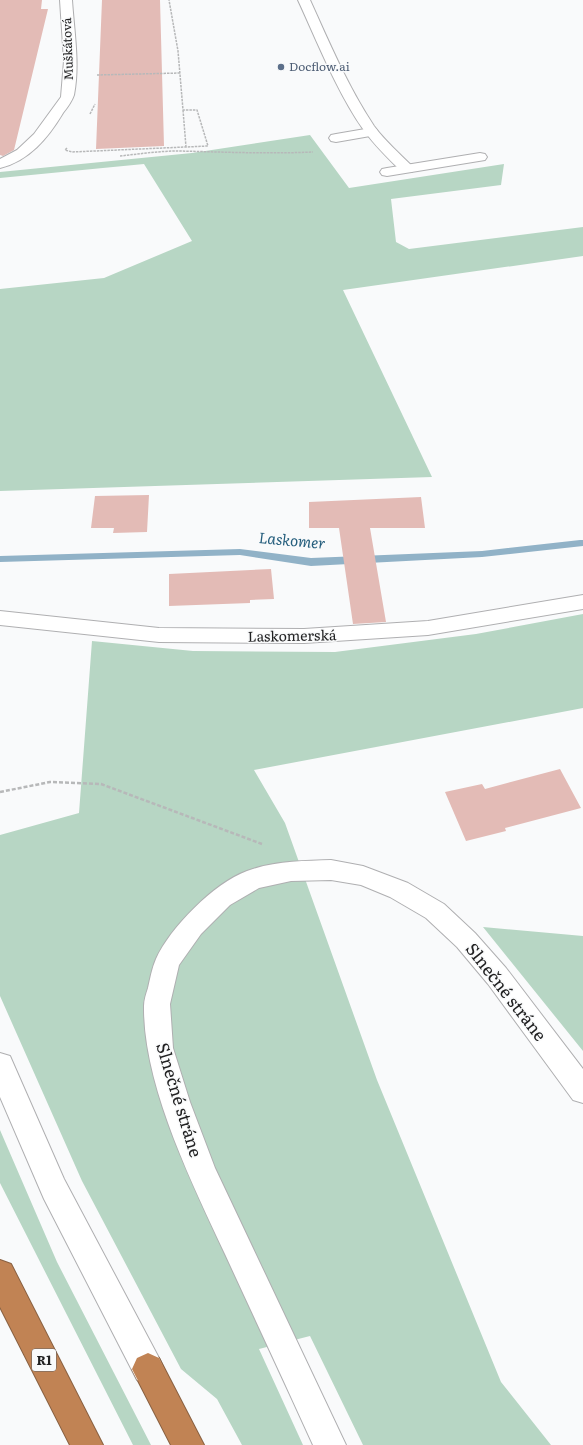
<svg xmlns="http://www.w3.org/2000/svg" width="583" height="1445" viewBox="0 0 583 1445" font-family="Literata,serif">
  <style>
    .green { fill: #b7d6c4 }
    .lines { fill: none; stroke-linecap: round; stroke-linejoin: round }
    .stream { fill: #91b2c7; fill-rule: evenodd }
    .building { fill: #e3bbb6 }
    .service-casing { stroke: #afafb1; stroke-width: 2 }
    .minor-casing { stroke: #afafb1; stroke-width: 2 }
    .tertiary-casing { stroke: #afafb1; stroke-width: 2 }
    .motorway-casing { stroke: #896142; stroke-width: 2 }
    .path-far1 { stroke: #b7b8b9; stroke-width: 1.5; stroke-dasharray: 2.5 1; stroke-linecap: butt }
    .path { stroke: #b7b8b9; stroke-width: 2.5; stroke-dasharray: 4 2; stroke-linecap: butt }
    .service { fill: #fff; fill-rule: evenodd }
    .minor { fill: #fff; fill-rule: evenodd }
    .tertiary { fill: #fff; fill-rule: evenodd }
    .motorway { fill: #c18354; fill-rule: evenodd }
    .service-dot { fill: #5c6f8a; stroke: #f9fafb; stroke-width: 1.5 }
    .labels { text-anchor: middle; stroke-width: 3; stroke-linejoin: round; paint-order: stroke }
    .far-street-label { font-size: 12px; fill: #212122; stroke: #f9fafb }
    .far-service-label { font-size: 12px; fill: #4e5e75; stroke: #f9fafb; text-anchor: start }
    .shield { fill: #f9fafb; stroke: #626263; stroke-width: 1 }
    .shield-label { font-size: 13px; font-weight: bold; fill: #212122 }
    .street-label { font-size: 14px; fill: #212122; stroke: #f9fafb }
    .water-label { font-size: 15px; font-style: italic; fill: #245d7c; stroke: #f9fafb }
    .near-street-label { font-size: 17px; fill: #212122; stroke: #f9fafb }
  </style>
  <rect width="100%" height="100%" fill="#f9fafb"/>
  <!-- green -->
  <path class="green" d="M310,135l39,53 155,-24 -3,21 -110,14 5,43 13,7 174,-22v29l-240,34 89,187 -432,14v-202l104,-11 88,-37 -48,-77 -144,14v-6l192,-19z
    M583,614v94l-329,62 31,53 92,257 124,302 50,63h-188l-53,-109 -51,13 44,96h-61l-25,-46 -36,-30 -99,-188 -82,-185v-161l79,-22 13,-172 101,10 142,1 141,-18z
    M483,927l100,9v115z
    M0,1130l57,132 94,183h-18l-133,-262z"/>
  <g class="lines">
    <!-- stream -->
    <path class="stream" d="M580,540h3v6l-101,11 -171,9 -71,-11 -240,7v-6l240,-7 71,9 171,-7z"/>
  </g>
  <!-- building -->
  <path class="building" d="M0,0h42l-1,9h7l-34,141 -11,6 -3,-1z
    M102,0h58l4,146 -68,3z
    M149,495l-2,37 -34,1 1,-5h-23l4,-32z
    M421,497l4,31h-55l16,94 -33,2 -14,-96h-30v-26z
    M271,569l3,30 -24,1v3l-81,3v-32z
    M560,769l21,39 -76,20 1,3 -40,10 -21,-49 37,-8 3,5z"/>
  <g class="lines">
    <!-- service casing -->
    <g class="service-casing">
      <path id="service" d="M371,128l5,1 2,3 -2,3 -40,7 -5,-1 -2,-3 2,-3 5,-1z
        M480,153l5,1 2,3 -2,3 -98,16 -5,-1 -2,-3 2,-3 5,-1z"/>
    </g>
    <!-- minor casing -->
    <g class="minor-casing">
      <path id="minor" d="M60,0h12c2,31 8,64 2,95 -2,6 -7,13 -11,18 -15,25 -34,48 -63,55v-9l17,-9 17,-16 27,-37 3,-36z
        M298,0h12c19,42 38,87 64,126 11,15 25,27 38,40l2,3 -2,3h-10c-14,-14 -28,-27 -39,-43 -26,-37 -46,-88 -65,-129z
        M583,595v14l-155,26 -124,8 -145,-1 -159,-17v-14l159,17 145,1 124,-8z
        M331,860l32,6 45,17 36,21 31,29 31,35 77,101v34l-10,-3 -85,-116 -31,-37 -31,-29 -36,-21 -29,-12 -30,-5 -40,1 -32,7 -29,17 -29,29 -22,31 -9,39 3,44 17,54 25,66 131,277h-33c-29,-64 -59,-128 -88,-191 -33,-71 -82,-169 -81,-248 0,-6 2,-12 4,-18 2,-9 4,-20 8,-29 14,-31 58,-76 91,-88 27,-10 56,-10 84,-11z"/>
    </g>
    <!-- tertiary casing -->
    <g class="tertiary-casing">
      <path id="tertiary" d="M0,1053l10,3 54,123 95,179 5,11 -5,11 -11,5 -11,-5 -93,-181 -44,-102z"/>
    </g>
    <!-- motorway casing -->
    <g class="motorway-casing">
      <path id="motorway" d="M0,1260l11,4 92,181h-33l-70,-138z
        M148,1353l11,5 45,87h-33l-39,-76 5,-11z"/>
    </g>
    <!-- path-far1 -->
    <path class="path-far1" d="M97,75l83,-2
      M183,110l3,37
      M90,114l5,-10
      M67,148l-2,2 7,2 136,-6 -11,-36h-14l-5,-59 -9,-51
      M120,156c19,-2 39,-5 58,-5 45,1 90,3 135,1"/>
    <!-- path -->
    <path class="path" d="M0,792l50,-10 51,2 161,60"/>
    <!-- service -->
    <use href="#service" class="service"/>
    <!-- minor -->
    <use href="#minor" class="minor"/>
    <!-- tertiary -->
    <use href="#tertiary" class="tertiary"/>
    <!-- motorway -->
    <use href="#motorway" class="motorway"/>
  </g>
  <!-- markers -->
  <circle class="service-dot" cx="281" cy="67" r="4"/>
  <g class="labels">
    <!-- far-street labels -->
    <g class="far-street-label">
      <text transform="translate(68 49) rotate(-92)" y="4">Muškátová</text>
    </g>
    <!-- far-service labels -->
    <g class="far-service-label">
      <text x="289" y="71">Docflow.ai</text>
    </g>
    <!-- shield labels -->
    <rect class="shield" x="32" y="1349" width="24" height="22" rx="3"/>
    <g class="shield-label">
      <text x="44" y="1365">R1</text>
    </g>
    <!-- street labels -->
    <g class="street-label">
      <text transform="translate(292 636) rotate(-1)" y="5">Laskomerská</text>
    </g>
    <!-- water labels -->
    <g class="water-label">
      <text transform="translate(292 541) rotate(5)" y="5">Laskomer</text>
    </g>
    <!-- near-street labels -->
    <g class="near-street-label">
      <text transform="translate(506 992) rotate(52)" y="6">Slnečné stráne</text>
      <text transform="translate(179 1100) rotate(73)" y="6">Slnečné stráne</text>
    </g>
  </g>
</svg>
